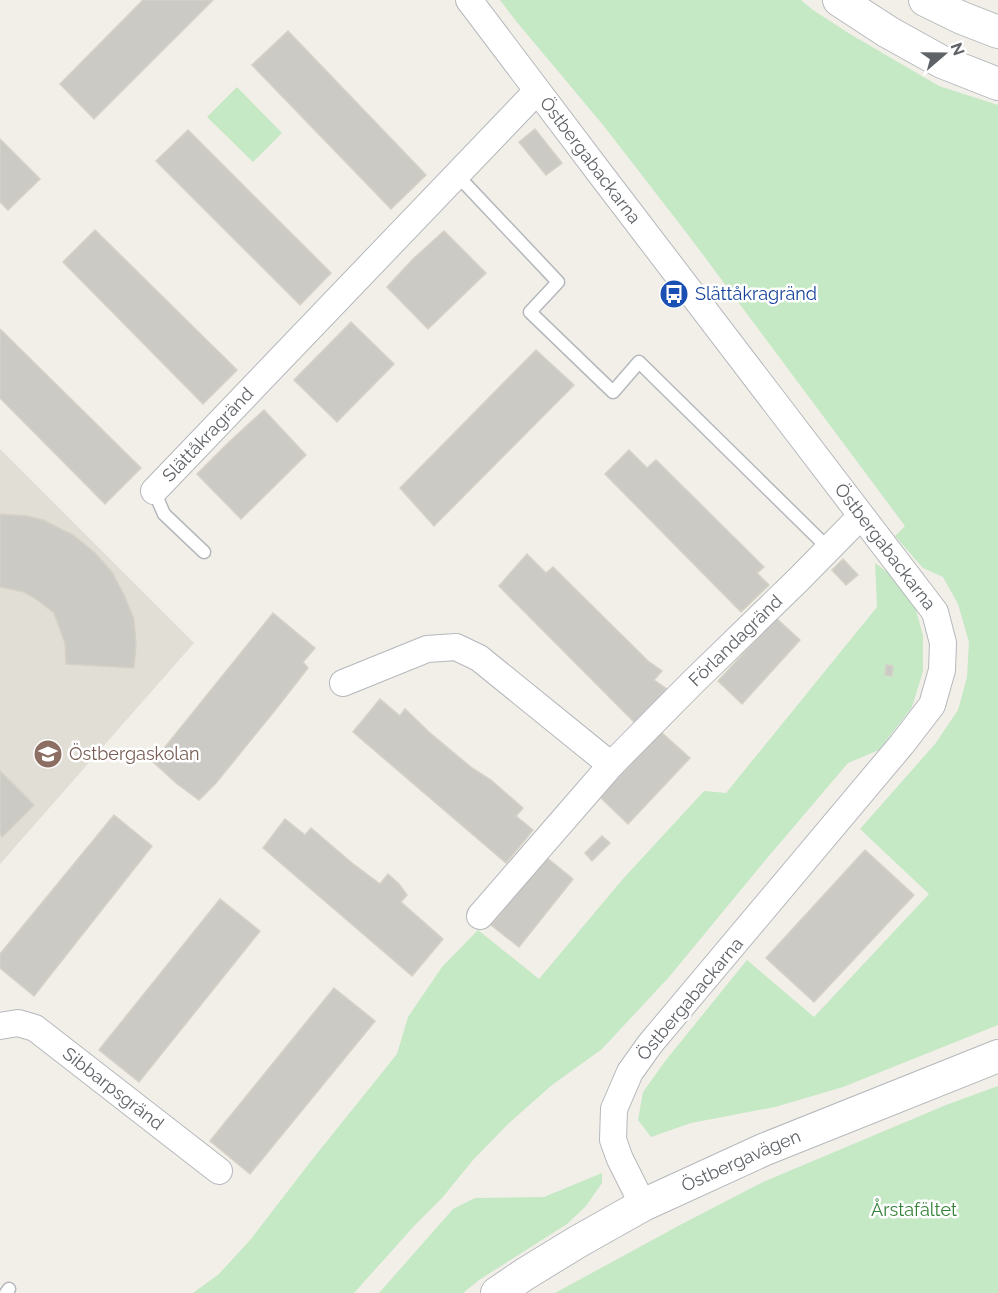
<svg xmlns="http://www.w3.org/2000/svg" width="998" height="1293" viewBox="0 0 998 1293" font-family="Raleway,sans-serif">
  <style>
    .education { fill: #e1ded6 }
    .green { fill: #c5e8c5 }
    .building { fill: #cccac5; stroke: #d6d1c6; stroke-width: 1.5 }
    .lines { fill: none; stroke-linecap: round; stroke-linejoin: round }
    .service-casing { stroke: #b5b8bc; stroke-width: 15 }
    .minor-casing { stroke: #b5b8bc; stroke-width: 28 }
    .tertiary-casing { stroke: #b5b8bc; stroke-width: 34 }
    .service { stroke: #fff; stroke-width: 12 }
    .minor { stroke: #fff; stroke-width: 26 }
    .tertiary { stroke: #fff; stroke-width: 32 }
    .labels { text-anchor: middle; stroke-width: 5; stroke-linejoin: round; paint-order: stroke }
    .street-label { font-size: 18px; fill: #5f6368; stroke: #fff }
    .transit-label { font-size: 18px; fill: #164399; stroke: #fff; text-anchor: start }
    .education-label { font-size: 18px; fill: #785e54; stroke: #fff; text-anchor: start }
    .park-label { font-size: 18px; fill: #348238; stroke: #fff }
  </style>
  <rect width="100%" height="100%" fill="#f1efe8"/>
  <!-- education -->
  <path class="education" d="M0,449l194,194 -194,221z"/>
  <!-- green -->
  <path class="green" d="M500,0h301l12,10 37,24 89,52 59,19v920l-155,62 -68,20 -84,16 -40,14 -13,-17 5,-28 23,-32 81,-100 67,57 115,-123 -69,-65 75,-85 23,-34 9,-33 2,-35 -11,-38 -15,-27 -20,-9 -28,-32 10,-10 -216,-290 -86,-111 -87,-104z
    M237,87l45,46 -29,29 -46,-45z
    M875,563l27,20 13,23 8,30v35l-11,36 -33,43 -31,13 -85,100 -94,114 -67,72 -50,36 -43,38 -36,37 -31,38 -27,27 -61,68h-161l26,-19 32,-35 60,-78 86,-107 11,-37 34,-50 36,-37 61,49 83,-99 82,-89 22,2 151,-186z
    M998,1086v207h-443l125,-68 83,-43 183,-77z
    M602,1173v10l-16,23 -19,18 -88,56 -16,13h-84l74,-84 22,-11 69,-1z"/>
  <!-- building -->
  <path class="building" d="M143,0h70l-119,119 -34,-35z
    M288,31l138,144 -35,34 -139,-144z
    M535,129l27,34 -16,12 -27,-33z
    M188,130l143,143 -31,32 -144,-144z
    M0,139l40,40 -32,31 -8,-8z
    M95,230l142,140 -34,34 -140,-142z
    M444,231l42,42 -58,56 -41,-42 26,-28z
    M351,322l43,42 -57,58 -43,-42z
    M0,329l141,139 -36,36 -105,-106z
    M536,350l38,35 -140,141 -34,-38z
    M264,410l42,45 -65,64 -44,-45 31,-31z
    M629,450l18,18 9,-8 108,107 -7,6 12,12 -28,27 -136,-138z
    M0,514l27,2 16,4 30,15 22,18 17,19 12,23 10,24 2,26 -2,23 -68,-4 -1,-21 -11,-30 -18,-14 -12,-7 -24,-5z
    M527,554l19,19 7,-6 95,94 14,10 -8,9 13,9 -32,34 -136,-137z
    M843,559l15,16 -12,10 -14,-15z
    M273,613l42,35 -12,14 5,6 -32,41 -60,74 -17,17 -23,-17 -23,-21z
    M776,618l24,22 -58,64 -24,-23z
    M886,665l7,1 -1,10 -7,-1z
    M380,699l20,17 5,-7 25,24 42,35 19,12 32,28 -7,8 17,14 -27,33 -153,-131z
    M661,732l29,26 -62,66 -28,-27z
    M0,771l34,34 -32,32 -2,-3z
    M114,815l38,31 -118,150 -34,-28v-14z
    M285,819l20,16 6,-7 41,35 28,21 8,-10 11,10 8,11 -6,7 42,37 -31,37 -149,-128z
    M602,836l8,7 -18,18 -7,-8z
    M865,850l49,45 -100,107 -48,-44z
    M546,857l27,22 -54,68 -28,-22z
    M220,899l40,32 -121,151 -40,-32z
    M334,988l41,33 -125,153 -40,-33z"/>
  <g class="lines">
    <!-- service casing -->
    <g class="service-casing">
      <path id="service" d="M457,175l101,107 -28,30 83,80 26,-30 190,187
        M154,491l10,23 40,38
        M6,1293l3,-4"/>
    </g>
    <!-- minor casing -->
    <g class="minor-casing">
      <g id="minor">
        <path id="s1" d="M469,0l133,176 333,436 8,31 -1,27 -10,35 -30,39 -252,300 -20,28 -16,37 -1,31 7,19 23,46"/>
        <path id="s2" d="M154,491l383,-400"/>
        <path d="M343,683l84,-34 29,-2 23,11 132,107"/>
        <path id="s3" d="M480,916l131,-151 82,-83 105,-102 63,-64"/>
        <path id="s4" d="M0,1026l18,-3 17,5 184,143"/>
      </g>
    </g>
    <!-- tertiary casing -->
    <g class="tertiary-casing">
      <g id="tertiary">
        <path d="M839,0l49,32 54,30 56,22"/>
        <path d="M925,0l37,18 36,14"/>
        <path id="s5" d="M497,1293l28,-19 54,-33 64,-36 120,-55 235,-94"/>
      </g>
    </g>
    <!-- service -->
    <use href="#service" class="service"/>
    <!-- minor -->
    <use href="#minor" class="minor"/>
    <!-- tertiary -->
    <use href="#tertiary" class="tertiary"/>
  </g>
  <!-- icons -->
  <defs>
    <g id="bus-disc" transform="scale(1.5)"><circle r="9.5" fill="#1a4fb4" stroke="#fff"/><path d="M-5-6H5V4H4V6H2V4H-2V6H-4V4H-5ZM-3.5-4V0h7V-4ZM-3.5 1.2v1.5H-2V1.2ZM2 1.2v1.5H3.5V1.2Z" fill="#fff"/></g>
    <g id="school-disc" transform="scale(1.5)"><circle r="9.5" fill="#8d6e63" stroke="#fff"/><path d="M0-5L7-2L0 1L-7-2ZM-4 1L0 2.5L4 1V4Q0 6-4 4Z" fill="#fff"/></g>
  </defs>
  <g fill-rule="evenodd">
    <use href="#bus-disc" x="674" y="294"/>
    <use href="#school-disc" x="48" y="754"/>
  </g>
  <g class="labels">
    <!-- street labels -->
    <g class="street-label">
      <text dy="6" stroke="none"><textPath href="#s1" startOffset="201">Östbergabackarna</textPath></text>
      <text dy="6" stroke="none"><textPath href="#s2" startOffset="78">Slättåkragränd</textPath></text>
      <text dy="6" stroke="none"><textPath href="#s1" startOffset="687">Östbergabackarna</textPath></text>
      <text dy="6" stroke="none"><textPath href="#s3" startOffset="376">Förlandagränd</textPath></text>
      <text transform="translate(690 999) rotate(-50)" y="6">Östbergabackarna</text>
      <text dy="6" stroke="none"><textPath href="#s4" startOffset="135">Sibbarpsgränd</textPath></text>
      <text dy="6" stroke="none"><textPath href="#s5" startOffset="278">Östbergavägen</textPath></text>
    </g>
    <!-- transit labels -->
    <g class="transit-label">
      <text x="695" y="300">Slättåkragränd</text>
    </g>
    <!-- education labels -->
    <g class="education-label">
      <text x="69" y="760">Östbergaskolan</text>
    </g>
    <!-- park labels -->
    <g class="park-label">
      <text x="914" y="1216">Årstafältet</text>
    </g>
  </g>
  <!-- north arrow -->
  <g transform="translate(944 54) rotate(70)" stroke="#ffffff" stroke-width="4.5" paint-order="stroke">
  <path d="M0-4.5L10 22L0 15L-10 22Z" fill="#5f6368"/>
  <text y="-9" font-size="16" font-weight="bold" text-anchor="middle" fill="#5f6368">N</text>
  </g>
</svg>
